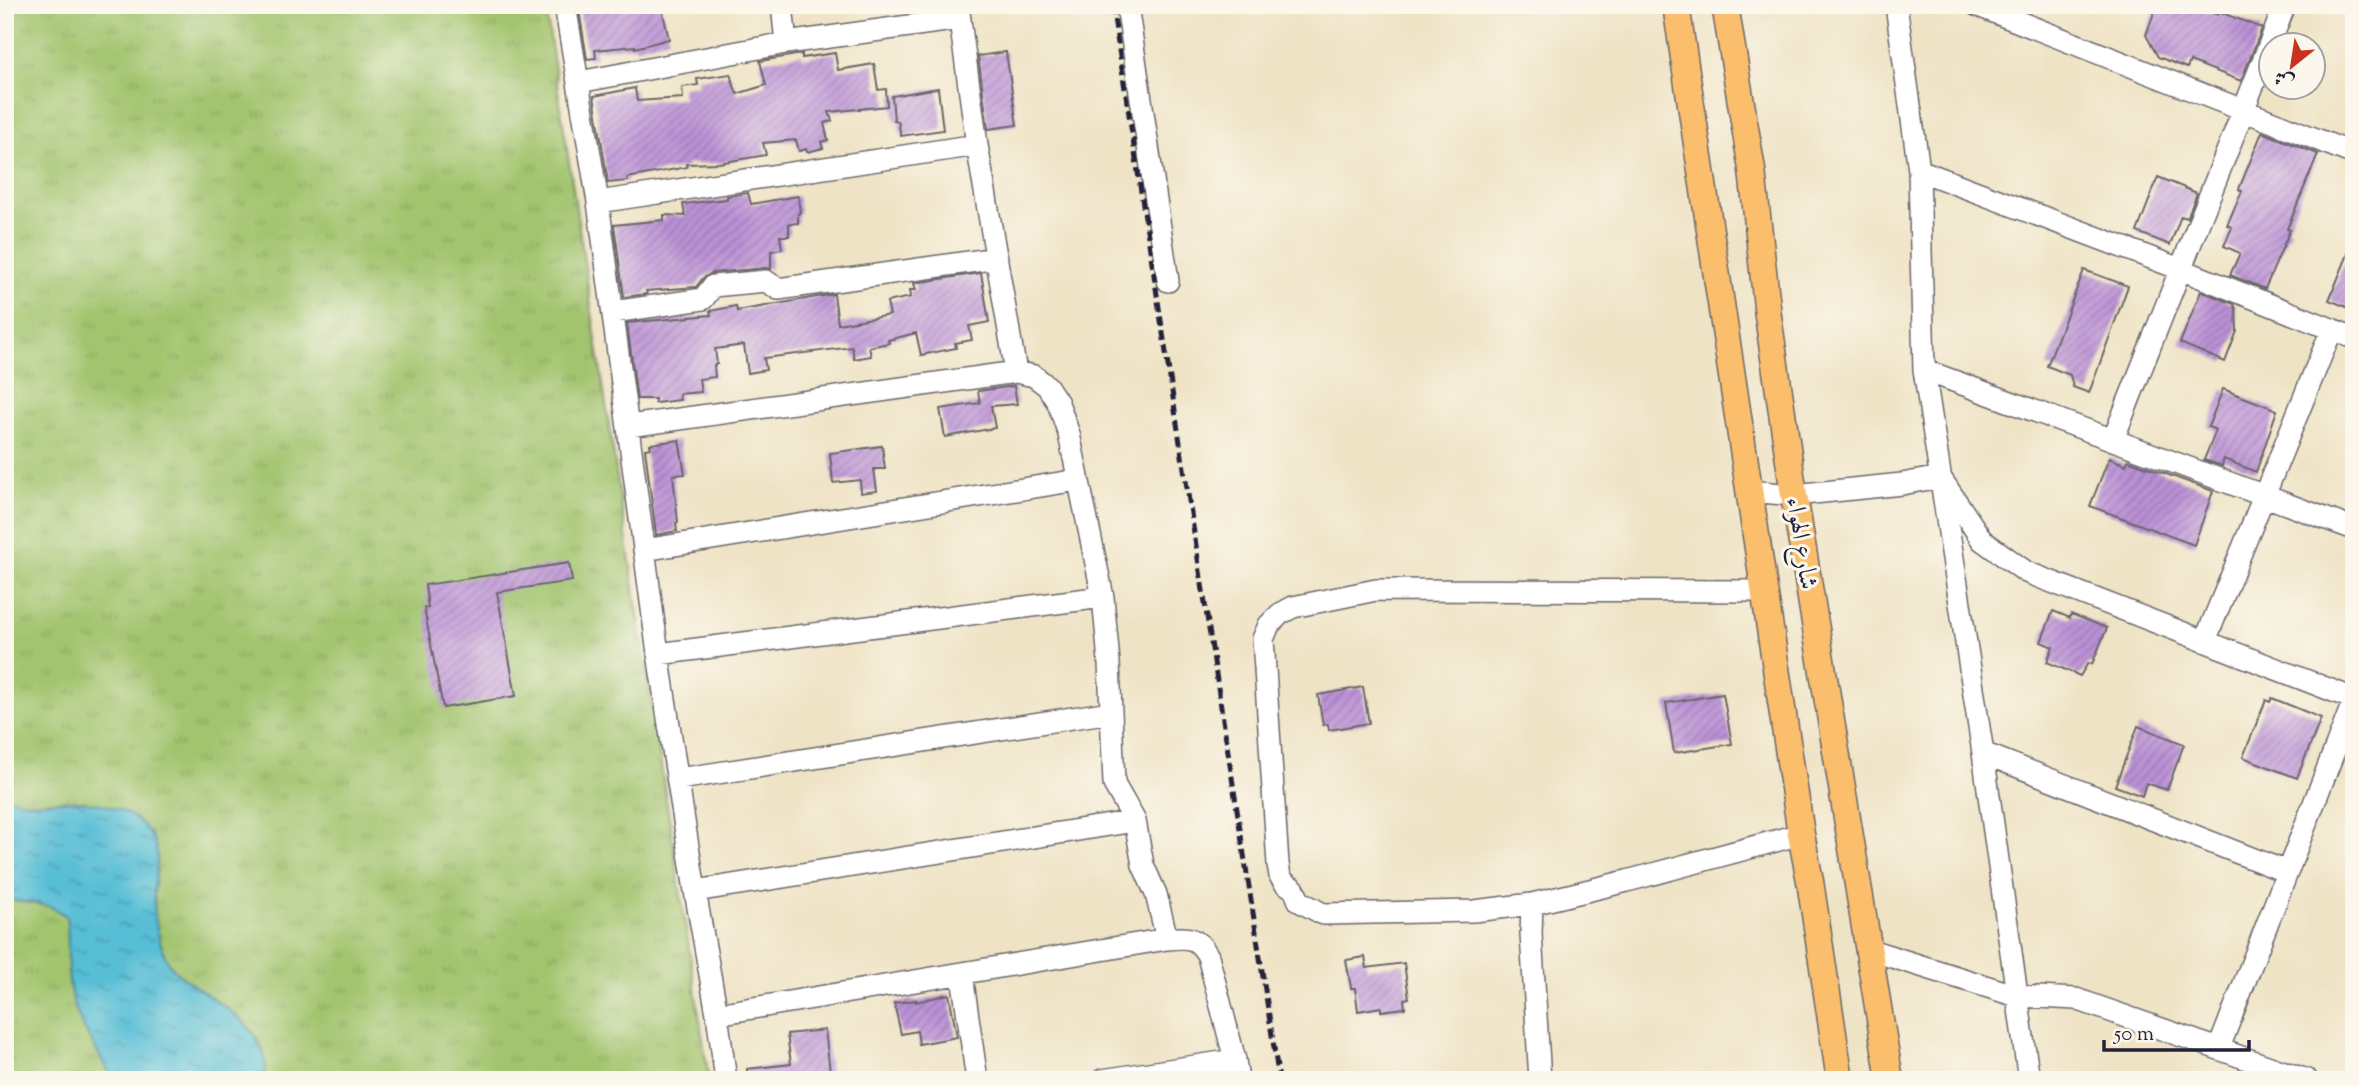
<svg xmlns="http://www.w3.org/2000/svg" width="2359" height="1085" viewBox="0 0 2359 1085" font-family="'Sorts Mill Goudy',Amiri,serif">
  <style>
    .grass { fill: url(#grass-tufts); stroke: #627354; stroke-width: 2 }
    .water { fill: url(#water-ripples); stroke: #3c7088; stroke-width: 2 }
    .building { fill: url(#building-hatch) }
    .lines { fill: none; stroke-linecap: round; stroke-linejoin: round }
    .minor-casing { stroke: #6a666b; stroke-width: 24 }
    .major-casing { stroke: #6a666b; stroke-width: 29 }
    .minor { stroke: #fff; stroke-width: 21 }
    .major { stroke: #fabe6d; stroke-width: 26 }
    .rail { stroke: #22223b; stroke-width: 5; stroke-dasharray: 10 5; stroke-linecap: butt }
    .labels { text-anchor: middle; stroke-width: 6; stroke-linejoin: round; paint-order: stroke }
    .street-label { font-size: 26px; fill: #22223b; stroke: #fbf7ec }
  </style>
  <defs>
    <pattern id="grass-tufts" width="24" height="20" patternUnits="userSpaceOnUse" patternTransform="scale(1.75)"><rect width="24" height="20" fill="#a2c46e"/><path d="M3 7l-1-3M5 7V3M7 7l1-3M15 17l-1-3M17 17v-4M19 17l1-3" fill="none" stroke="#8ba860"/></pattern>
    <pattern id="water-ripples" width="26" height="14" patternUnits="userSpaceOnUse" patternTransform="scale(1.75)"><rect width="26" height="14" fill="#57bed5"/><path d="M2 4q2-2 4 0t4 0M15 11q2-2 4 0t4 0" fill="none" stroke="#489aae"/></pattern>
    <pattern id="building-hatch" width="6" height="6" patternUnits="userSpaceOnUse" patternTransform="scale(1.75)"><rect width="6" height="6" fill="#bb91d6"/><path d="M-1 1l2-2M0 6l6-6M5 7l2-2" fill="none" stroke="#9876af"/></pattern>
  </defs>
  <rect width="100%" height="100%" fill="#fbf7ec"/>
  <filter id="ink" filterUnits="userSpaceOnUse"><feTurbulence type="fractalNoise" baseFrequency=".0143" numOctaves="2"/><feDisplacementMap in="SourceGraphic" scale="14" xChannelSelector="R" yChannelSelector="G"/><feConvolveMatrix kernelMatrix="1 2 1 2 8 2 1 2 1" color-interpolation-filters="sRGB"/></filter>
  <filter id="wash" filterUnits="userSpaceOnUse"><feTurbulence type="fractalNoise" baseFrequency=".00686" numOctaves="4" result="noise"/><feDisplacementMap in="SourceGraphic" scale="28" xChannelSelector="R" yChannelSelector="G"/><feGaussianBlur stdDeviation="1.57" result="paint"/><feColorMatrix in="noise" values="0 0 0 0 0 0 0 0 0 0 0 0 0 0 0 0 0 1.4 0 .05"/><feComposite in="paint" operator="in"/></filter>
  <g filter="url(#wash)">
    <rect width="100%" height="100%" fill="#efe3c5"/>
    <!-- grass -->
    <path class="grass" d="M5,5h540l164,1075h-704z"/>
    <!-- water -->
    <path class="water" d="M5,795c18,10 33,7 52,6 26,-2 61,3 81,20 8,6 16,17 18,26 4,15 -2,33 -2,48 0,22 4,49 15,68 4,8 16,16 23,21 34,24 81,48 73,96h-153v-3c-17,-31 -39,-59 -43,-95 -3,-22 1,-44 -3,-66l-17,-10 -44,-7z"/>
    <g id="blocks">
      <!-- building -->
      <path class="building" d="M610,5h51l8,34 -34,9v-2l-40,4 1,8 -9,1 -8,-49z
        M2157,5h35l26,10 2,-3 42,16 -21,53 -51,-20 -3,7 -29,-11 -12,-22z
        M1006,52l11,73 -29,4 -10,-73z
        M835,53l3,17 36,-6 4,26 8,-1 1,17 -58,6 3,9 -8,2 4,17 -7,2 2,6 -16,4 -1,-3 -7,2 -3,-11 -33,3 3,12 -47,8 -33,1 1,3 -60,11 1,3 -20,2 -14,-87 41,-8 2,13 46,-3 -1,-11 16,-2 -1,-6 33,-5 7,20 29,-9 -6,-24 42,-7v4z
        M938,88l5,42 -42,6 -3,-15 -4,-1 -2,-24z
        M2262,132l56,22 -31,75 3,1 -25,59 -35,-14 10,-22 -16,-7 8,-19 -5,-2 15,-34 -3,-2z
        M2158,177l39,16 -10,25 -6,-2 -11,29 -33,-13z
        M748,193l3,11 47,-8 2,17 -2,1v9l-9,1v12h-9l2,13 -11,2v18l-6,-1 -53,5 -9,5 -7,9 -50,4 1,3 -23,3 -10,-72 50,-5v-5l21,1 -2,-12 44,-5v-3z
        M2353,242h1v68l-25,-10z
        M2084,270l44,16 -39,107 -16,-6 -3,-12 -23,-9z
        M981,273l8,49 -20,4 3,14 -17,3 1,5 -35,7 -5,-22 -28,7 1,3 -20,4 2,9 -17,3 -2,-12 -88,11 2,12 -18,3 -4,-28 -29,4 2,15 -3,1 1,12 -16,2 2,13 -22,2 1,6 -25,3v-4h-18l-10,-76 84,-8 -1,-4 26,-5 1,5 97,-17 4,30 52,-9 -3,-13 24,-5 -1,-7h6l-2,-7z
        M2201,291l33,13 2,5 1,22 -12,31 -45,-19z
        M1014,386l3,18 -26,2 4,22 -50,9 -5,-28 40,-6 -2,-12z
        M2223,389l54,21 -21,62 -32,-13 -2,7 -18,-6 12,-30 -8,-3z
        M679,440l6,34 -12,1 5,47 -2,1 1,8 -21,4 -11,-86 6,-1 -1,-4z
        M882,446l3,23h-11l3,22 -16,2 -1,-13 -27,3 -3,-30z
        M2109,458l17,7 2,-5 85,31 -19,54 -104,-39z
        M569,563l3,18 -75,11 19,104 -73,12 -19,-100h4l-3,-23z
        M2053,611l17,7 1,-4 36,14 -15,36 -4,-1 -8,13 -33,-14 6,-15 -12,-5z
        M1363,687l6,36 -40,7 -1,-6 -5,1 -5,-30z
        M1723,694l9,50 -58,9 -8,-50z
        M2272,698l49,20 -24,60 -54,-21 23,-57 4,2z
        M2138,726l46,18 -17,46 -21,-7 -4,13 -27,-10z
        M1365,957l2,11 37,-5 5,35 -5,1 1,9 -24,3v-4l-23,4 -3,-23h-4l-5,-28z
        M949,994l8,43 -38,7 -2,-13 -16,3 -7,-31 22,-3v2z
        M825,1030l6,50h-84v-11l44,-5 -4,-30z"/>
    </g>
  </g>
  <g filter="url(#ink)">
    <use href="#blocks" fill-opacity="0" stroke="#6a666b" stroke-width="2"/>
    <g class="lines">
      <!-- minor casing -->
      <g class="minor-casing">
        <path id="minor" d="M565,5l33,197 60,452 37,237 22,123 9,66
          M782,5l4,38
          M958,5l19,140 39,227
          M1127,5l41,276
          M1896,5l23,165 5,200 59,383 46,327
          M1976,5l378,149
          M579,82l207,-39 174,-24
          M1919,170l261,99 174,69
          M598,202l379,-57
          M613,312l90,-13 10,-13 53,-5 12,8 219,-31
          M1924,370l430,159
          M629,426l387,-54 18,4 13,10 11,17 11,31 34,163 6,65 5,122 21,37 8,44 13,29 11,45
          M2113,440l172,-435
          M1749,491l45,4 108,-11 38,-7 42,63 44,32 328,127
          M644,550l434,-70
          M1764,591l-388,-1 -83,17 -13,7 -11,11 -6,14 15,225 2,12 5,7 9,6 5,12 24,13 151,-3 58,-7 95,-23 174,-47
          M2205,641l127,-312
          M658,654l445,-57
          M1983,753l304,119
          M679,779l432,-67
          M695,891l440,-70
          M1532,904l-1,30 9,146
          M1870,950l147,46 59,3 231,81
          M962,975l15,105
          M717,1014l450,-75c21,-2 30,-3 41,17l27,104 3,20
          M2219,1048l135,-348
          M1102,1080l133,-20"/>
      </g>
      <!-- major casing -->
      <g class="major-casing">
        <path id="major" d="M1676,5l125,829 9,47 30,199
          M1725,5l27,165 16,146 26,179 96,585"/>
      </g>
      <!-- minor -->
      <use href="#minor" class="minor"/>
      <!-- major -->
      <use href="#major" class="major"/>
      <!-- rail -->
      <path class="rail" d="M1112,5l167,1075"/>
    </g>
  </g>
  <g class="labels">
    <!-- street labels -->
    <g class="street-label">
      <text transform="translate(1803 543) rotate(81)" y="9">شارع الهواء</text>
    </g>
  </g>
  <!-- margin -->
  <rect width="2359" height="1085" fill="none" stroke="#fbf7ec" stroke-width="28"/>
  <!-- north arrow -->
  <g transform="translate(2292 66) rotate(210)"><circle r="33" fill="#fbf7ec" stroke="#a4a2a5" stroke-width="2"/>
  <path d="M0-5L12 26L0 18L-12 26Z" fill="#c8321e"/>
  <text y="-10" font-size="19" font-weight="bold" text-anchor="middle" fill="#22223b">ش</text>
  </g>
  <!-- scale -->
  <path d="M2104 1040v10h145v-10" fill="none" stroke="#22223b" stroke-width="3.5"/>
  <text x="2114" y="1040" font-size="21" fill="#22223b" stroke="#fbf7ec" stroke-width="5" paint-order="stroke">50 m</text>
</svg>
